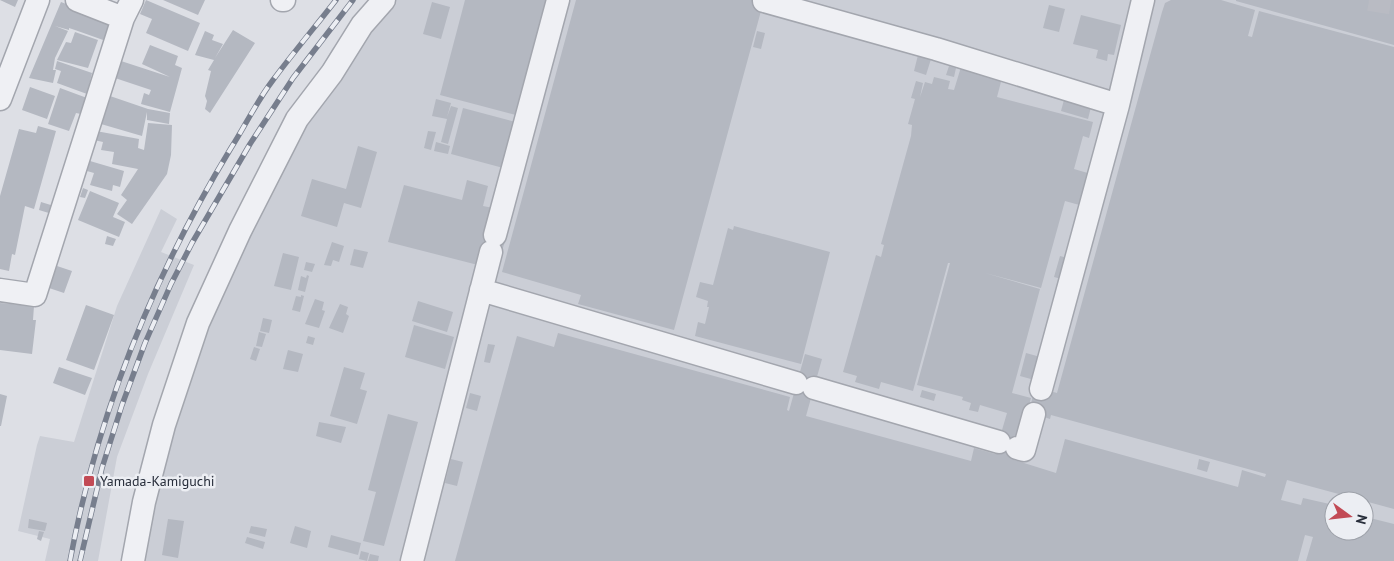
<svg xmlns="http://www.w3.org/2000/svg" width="1394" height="561" viewBox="0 0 1394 561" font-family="'PT Sans',sans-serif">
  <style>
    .built { fill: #cbced6; fill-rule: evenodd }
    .building { fill: #b4b8c1 }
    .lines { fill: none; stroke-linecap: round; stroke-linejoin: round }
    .minor-tunnel { stroke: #b9bbc3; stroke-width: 22; stroke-dasharray: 22 11; stroke-linecap: butt }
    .minor-casing { stroke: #a3a6ae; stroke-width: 25 }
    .minor { stroke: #eff0f4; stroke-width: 22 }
    .rail-casing { stroke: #777e8d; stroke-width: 5.5 }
    .rail { stroke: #eceef3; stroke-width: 4; stroke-dasharray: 11; stroke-linecap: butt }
    .poi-dot { fill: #c24a55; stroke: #eceef3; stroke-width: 2 }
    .labels { text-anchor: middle; stroke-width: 5; stroke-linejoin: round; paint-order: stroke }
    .poi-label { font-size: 14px; fill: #272d3a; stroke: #eceef3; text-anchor: start }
  </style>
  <rect width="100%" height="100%" fill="#dddfe5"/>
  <!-- built -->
  <path class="built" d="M375,0h1019v561h-1261l11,-59 123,-335 65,-118zM1334,501h30v30h-30z
    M161,209l16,10 -16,33 33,13 -46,109 -31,83 -19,104h-53l5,-22 -32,-8 19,-86 3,-9 34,6 43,-136z"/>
  <!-- building -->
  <path class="building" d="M0,0h18l-3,7z
    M146,0l54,23 -12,28 -42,-18 6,-14 -12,-5z
    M163,0h42l-7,15z
    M465,0h81l-30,115 -76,-20z
    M576,0h188l-90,330 -96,-26 3,-9 -79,-23z
    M1171,0h50l34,10 -7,26 4,1 7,-26 135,36v462l-107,-29 -6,20 20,5 2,-7 31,7v26h30v-18l7,2 -1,3 24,6v37h-88l7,-24 -8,-2 -7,26h-843l62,-225 37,11 4,-14 232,64 -3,13 2,1 16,-57 17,5 -16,57 165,45 3,-13 21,6 12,-41 -27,-8 -2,7 -9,-2 2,-7 -9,-3 1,-3 -46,-12 33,-122h-2l-35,128 -32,-9 -2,7 -24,-7 2,-6 -14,-4 33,-117 5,2 3,-12 -3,-1 30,-108 1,-11 -4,-1 7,-25 -4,-1 5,-17 7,2 -3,14 5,-15 7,2 2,-7 16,4 -2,8 6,1 7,-23 41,11 -5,19 96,25 -4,16 -6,-2 -9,33 17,5 -8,32 -18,-5 -24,87 -56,-15 55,16 -28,104 19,5 -17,62 42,13 9,-34 173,48 4,-17 23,7 1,-3 -215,-59 -1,4 -21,-7 6,-25 22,6 105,-381 3,-9z
    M1236,0h158v45l-158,-44z
    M61,2l51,20 -6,19 -31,-11 -6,-2v2l-14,-4 13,5 -13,27 -2,12h3l-3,13 -24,-5z
    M432,2l18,5 -9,32 -18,-5z
    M1049,5l16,4 -6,23 -16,-4z
    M1081,15l40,10 -7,30 -6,-1 -1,7 -11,-3 2,-8 -25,-6z
    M233,30l22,13 -45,70 -5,-4 2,-8 -2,-5 6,-25 -3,-1 6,-10 -19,-5 10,-24 9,4 -2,5 11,4 -8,14z
    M757,31l8,2 -4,16 -8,-2z
    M75,32l23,8 -10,28 -31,-8 9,-18 5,1z
    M150,45l28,11 -3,9 7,3 -12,44 -29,-8 3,-11 5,2 2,-5 -36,-12 6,-17 49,16 -28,-13z
    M918,55l13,4 -5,16 -12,-4z
    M57,61l35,12 -5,21 -30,-11 4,-12 -6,-2z
    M949,66l7,2 -2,9 -8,-2z
    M30,87l25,9 -8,23 -25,-9z
    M60,88l27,10 -6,16 -5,-1 -7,18 -21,-7z
    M110,96l38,13 22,4 -1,11 -22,-4v-8l-5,24 -41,-12z
    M1065,96l27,7 -4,16 -27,-8z
    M436,99l15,4 -4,14 4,-11 7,2 -10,36 -7,-2 6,-23 -15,-3z
    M463,108l56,15 -12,46 -56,-15z
    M148,123l24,2 -1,30 -4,19 -35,50 -15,-10 10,-14 -6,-5 17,-26 -26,-5 2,-12 -13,-2 2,-8 -9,-2 2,-9 43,8 -1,9 6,2z
    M38,126l18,5 -22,78 -9,-3 -10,49 -3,-1 -3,17 -9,-2v-73l19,-67 17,4z
    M428,131l8,1 -5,18 -7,-2z
    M436,142l14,4 -2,8 -14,-3z
    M358,146l19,6 -16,56 -17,-5 -7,24 -36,-11 11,-37 34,10z
    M90,161l34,10 -4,16 -7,-2 -1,6 -22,-6 4,-12 -7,-2z
    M467,180l21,6 -5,20 10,2 13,30 -5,16 -23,11 -90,-23 16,-57 58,15z
    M83,188l5,2 -3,8 -5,-1z
    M90,191l29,12 -6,14 12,5 -6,15 -41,-17z
    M41,202l13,4 -2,8 -13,-4z
    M734,226l96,26 -29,112 -106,-28 3,-14 7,2 4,-17h-2l1,-6 -12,-4 4,-15 13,3 15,-57 5,2z
    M107,236l9,3 -3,7 -8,-2z
    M332,242l12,4 -5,16 -6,-2 -2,6 -7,-1z
    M354,249l14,3 -5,16 -13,-3z
    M283,253l16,4 -8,33 -17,-4z
    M1060,256l11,3 -6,21 -11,-3z
    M306,262l9,2 -3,8 -8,-2z
    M57,266l15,5 -8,22 -15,-5z
    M307,275l2,1 -4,16 -7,-2 3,-14 5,2z
    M301,295l3,1 -4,16 -8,-2 4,-14 5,1z
    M315,299l9,3 -2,8 3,1 -6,17 -14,-4z
    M418,301l35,11 -6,20 -35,-11z
    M0,303l34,3 -1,14h3l-4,34 -32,-4z
    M340,304l8,3 -2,7 3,2 -6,17 -14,-5z
    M86,305l28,10 -20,55 -28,-10z
    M263,318l9,2 -3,13 -9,-2z
    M414,325l40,12 -9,32 -40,-12z
    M259,332l7,2 -4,13 -6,-1z
    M308,336l7,2 -2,7 -7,-2z
    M488,344l7,1 -5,18 -6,-1z
    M254,347l6,2 -4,12 -6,-2z
    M288,350l15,4 -5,18 -15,-3z
    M1026,353l18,5 -6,23 -18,-5z
    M59,367l33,11 -7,17 -32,-12z
    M344,367l21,6 -5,16 7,2 -10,33 -27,-8z
    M922,390l14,4 -2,7 -14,-4z
    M470,393l11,3 -4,15 -11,-3z
    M0,394l7,2 -6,30h-1z
    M388,414l30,8 -34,124 -21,-5 13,-49 -8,-2z
    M319,422l27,5 -5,16 -25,-7z
    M451,459l12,3 -6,24 -12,-3z
    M1199,459l11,3 -3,10 -10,-3z
    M29,519l18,4 -2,8 -17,-3z
    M168,519l16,2 -6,37 -16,-3z
    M251,526l16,3 -2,8 -16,-4z
    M295,526l16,5 -4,17 -17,-5z
    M39,531l5,1 -3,9 -4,-2z
    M331,535l30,8 -3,12 -30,-8z
    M247,537l18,5 -2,7 -18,-6z
    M361,551l8,2 -2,8 -8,-2z
    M370,554l9,2 -1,5h-10z"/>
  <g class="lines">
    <!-- minor-tunnel -->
    <path class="minor-tunnel" d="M1369,0l25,4"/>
    <!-- minor casing -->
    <g class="minor-casing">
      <path id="minor" d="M77,0l46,18
        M282,0h2
        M764,1l172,48 182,56 25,-105
        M0,99l38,-99
        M495,235l63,-235
        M0,290l35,5 88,-277 9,-18
        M481,290l315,93
        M814,388l185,54
        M1041,389l77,-284
        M1017,448l7,2 10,-36
        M133,561l11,-59 20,-77 34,-102 42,-92 57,-112 35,-46 30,-48 22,-25
        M412,561l79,-309"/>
    </g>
    <!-- minor -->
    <use href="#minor" class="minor"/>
    <!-- rail casing -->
    <g class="rail-casing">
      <path id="rail" d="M70,561c27,-146 84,-286 161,-413 14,-22 26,-47 42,-68 20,-27 42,-53 63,-80
        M80,561l22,-93 20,-63 23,-62 26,-59 21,-41 58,-99 43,-66 60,-78"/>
    </g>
    <!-- rail -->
    <use href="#rail" class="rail"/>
  </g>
  <!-- markers -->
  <rect class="poi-dot" x="83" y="475" width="12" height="12" rx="2.5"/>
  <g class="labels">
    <!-- poi labels -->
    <g class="poi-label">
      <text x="100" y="486">Yamada-Kamiguchi</text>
    </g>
  </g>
  <!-- north arrow -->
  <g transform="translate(1349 516) rotate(105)"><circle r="24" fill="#eceef3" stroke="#9da1a9"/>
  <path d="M0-4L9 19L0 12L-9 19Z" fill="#c24a55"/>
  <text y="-8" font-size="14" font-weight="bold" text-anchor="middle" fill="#272d3a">N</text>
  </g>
</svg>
